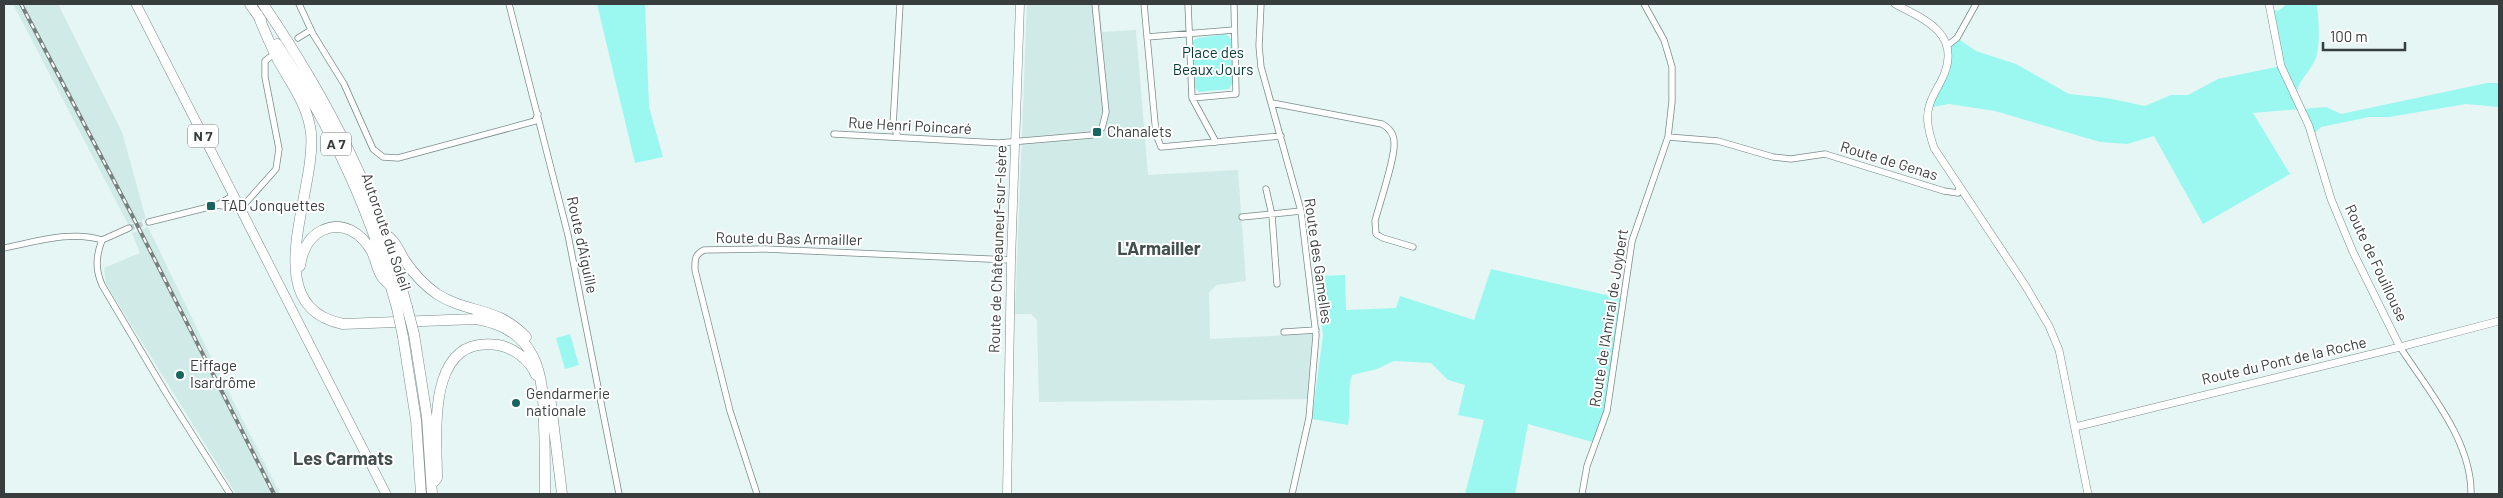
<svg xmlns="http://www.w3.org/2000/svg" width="2503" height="498" viewBox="0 0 2503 498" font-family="Barlow,sans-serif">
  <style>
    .built { fill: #d0eae7 }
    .green { fill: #9bf8f0 }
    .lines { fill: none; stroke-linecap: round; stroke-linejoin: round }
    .minor-tunnel { stroke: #c2d1cf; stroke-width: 5.5; stroke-dasharray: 5.5 3; stroke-linecap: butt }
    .minor-casing { stroke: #7b8b89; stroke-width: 7 }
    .tertiary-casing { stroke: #7b8b89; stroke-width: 8 }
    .secondary-casing { stroke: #7b8b89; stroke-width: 9 }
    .primary-casing { stroke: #7b8b89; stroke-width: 10 }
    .motorway-casing { stroke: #7b8b89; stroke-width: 11 }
    .minor { stroke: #fff; stroke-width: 5.5 }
    .tertiary { stroke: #fff; stroke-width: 7 }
    .secondary { stroke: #fff; stroke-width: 8 }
    .primary { stroke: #fff; stroke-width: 9 }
    .motorway { stroke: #fff; stroke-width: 10 }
    .rail-casing { stroke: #76817f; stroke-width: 4 }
    .rail { stroke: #fff; stroke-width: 2; stroke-dasharray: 5.5; stroke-linecap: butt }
    .motorway-bridge-casing { stroke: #7b8b89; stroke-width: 11; stroke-linecap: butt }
    .motorway-bridge { stroke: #fff; stroke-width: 10 }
    .poi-dot { fill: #196661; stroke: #fff; stroke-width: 2 }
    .labels { text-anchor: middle; stroke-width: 4; stroke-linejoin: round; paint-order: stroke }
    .shield { fill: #fff; stroke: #737877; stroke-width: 1 }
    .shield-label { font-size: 14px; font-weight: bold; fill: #373e3d }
    .park-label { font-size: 15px; fill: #003a36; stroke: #fff }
    .street-label { font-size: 15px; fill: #373e3d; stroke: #fff }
    .poi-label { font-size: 15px; fill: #373e3d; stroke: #fff; text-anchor: start }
    .quarter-label { font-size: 18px; font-weight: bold; fill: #414f4d; stroke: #fff }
  </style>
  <rect width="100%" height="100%" fill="#e5f6f4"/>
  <!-- built -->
  <path class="built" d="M13,4h45l64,128 24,87 -18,5z
    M1027,4h73l2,28 34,-2 12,145 90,-5 8,111 -30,4 -7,8 1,46 102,-5 -1,39 -3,26 -269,3 -2,-82 -6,-6h-16z
    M148,227l58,120 74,147h-44l-130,-210 -2,-16 36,-15 -8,-20z"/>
  <!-- green -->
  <path class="green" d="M597,4h48l4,103 14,50 -28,6z
    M2287,4h34l-4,2c2,14 4,44 -3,56 -8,15 -14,16 -19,35l6,12 25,-2 15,7 146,-31h12v24l-33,-3 -77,13h-20l-48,10 -9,9 -11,-27 -48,4 37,61 -87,50 -49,-88 -27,8 -27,-2 -105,-31 -46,-7 -21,4 17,-35 3,-28 9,-7 19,13 40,13 53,30 38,4 38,8 26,-11h17l30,-16 63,-13 -11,-57 8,2z
    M1226,34l5,5 2,43 -4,7 -30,3 -4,-4 -2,-47 5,-3z
    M1491,269l133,30 -17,112 -11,32 -68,-19 -13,70h-50l19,-74 -26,-5 7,-30 -17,-5 -17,-17 -37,-2 -17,8 -25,6c-5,16 -1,32 -4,50l-36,-6 11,-84 -7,-59 29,-1 1,35 50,-2 4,-12 74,24z
    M570,334l9,31 -14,4 -9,-31z"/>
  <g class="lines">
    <!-- minor-tunnel -->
    <path class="minor-tunnel" d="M129,228l20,-6"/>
    <!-- minor casing -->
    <g class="minor-casing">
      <path id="minor" d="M299,4l14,30 31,50 29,65 10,8 15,1 137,-37 3,-7
        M509,4l59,231 51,259
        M1144,4l12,130 5,13 120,-11
        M1188,4l4,94 24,44
        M1261,4l-2,42 2,21 40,144 15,124 -7,83 -17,76
        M1147,37l87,-7
        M298,38l13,-8
        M1948,45l9,-7 19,-34
        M1192,98l44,-4 -2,-90
        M1272,103l110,21c7,4 12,9 12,18 2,14 -15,63 -19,79l1,13 7,4 30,9
        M834,134l165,9 93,-8 10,-7 4,-16 -11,-108
        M898,137l-5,-12 7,-121
        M1668,137l50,4 55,16 18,2 34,-5 119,37 14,2 1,-5
        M1266,189l6,26 5,69
        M217,205l19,3 7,-2 33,-37 3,-20 -14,-72v-16l5,-4
        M1242,217l59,-6
        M149,222l68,-17 17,-10
        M102,240c-6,16 -7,29 0,45l64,108 64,101
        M4,248c31,-6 67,-18 98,-8l27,-12
        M1284,332l32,-2
        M2400,347c28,43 72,94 71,147
        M757,494l-27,-83 -35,-141c0,-10 -1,-15 9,-20l61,-1 246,11
        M1582,494l5,-28 20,-55 25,-170 36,-104 4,-35v-35l-8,-27 -20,-36"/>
    </g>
    <!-- tertiary casing -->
    <g class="tertiary-casing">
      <path id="tertiary" d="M1895,4c29,15 64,29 50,68 -4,12 -13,22 -16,35 -4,13 1,28 5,41l91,137 24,41 10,24 29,144
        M2269,4l12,62 28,60 22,73 22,53 47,95
        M2075,427l325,-80 99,-26"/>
    </g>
    <!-- secondary casing -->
    <g class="secondary-casing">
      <path id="secondary" d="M1007,494l4,-234 9,-256"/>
    </g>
    <!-- primary casing -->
    <g class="primary-casing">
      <path id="primary" d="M136,4l250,490"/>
    </g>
    <!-- motorway casing -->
    <g class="motorway-casing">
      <path id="motorway" d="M250,4l11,16
        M263,4c64,94 115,192 144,303
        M258,15c6,15 13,31 20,45 13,24 30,45 33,73 6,59 -56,173 32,191l133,-5c61,10 68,54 68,106 1,23 1,46 1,69
        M277,44c56,86 93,165 120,264
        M385,234c11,7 13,16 20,27 9,13 19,24 32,33 31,20 60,12 89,43
        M300,266c2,-14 8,-28 21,-35 21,-11 41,2 51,21 4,8 5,18 10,25 2,3 6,6 8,8
        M414,334l13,83 5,77
        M403,337l13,83 5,74
        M550,396l12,98
        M432,484l5,-6c0,-44 -12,-144 61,-133 16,3 32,15 38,30"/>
    </g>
    <!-- minor -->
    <use href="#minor" class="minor"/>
    <!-- tertiary -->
    <use href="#tertiary" class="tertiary"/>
    <!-- secondary -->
    <use href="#secondary" class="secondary"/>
    <!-- primary -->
    <use href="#primary" class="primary"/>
    <!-- motorway -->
    <use href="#motorway" class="motorway"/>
    <!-- rail casing -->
    <g class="rail-casing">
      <path id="rail" d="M21,4l111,211 142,279"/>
    </g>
    <!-- rail -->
    <use href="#rail" class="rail"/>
    <!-- motorway-bridge casing -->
    <g class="motorway-bridge-casing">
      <path id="motorway-bridge" d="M407,307l7,27
        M397,308l6,29"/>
    </g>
    <!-- motorway-bridge -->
    <use href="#motorway-bridge" class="motorway-bridge"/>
  </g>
  <!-- markers -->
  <g class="poi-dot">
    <rect x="1092" y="127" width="10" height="10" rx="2.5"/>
    <rect x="206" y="201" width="10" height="10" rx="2.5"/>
    <circle cx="180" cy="375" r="5"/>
    <circle cx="516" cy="403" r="5"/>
  </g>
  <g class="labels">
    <!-- shield labels -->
    <g class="shield">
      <rect x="188" y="124.5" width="30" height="23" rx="4"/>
      <rect x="321" y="132.5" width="30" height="23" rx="4"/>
    </g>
    <g class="shield-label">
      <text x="203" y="141">N 7</text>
      <text x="336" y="149">A 7</text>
    </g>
    <!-- park labels -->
    <g class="park-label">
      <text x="1213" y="58">Place des<tspan x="1213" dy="17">Beaux Jours</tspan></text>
    </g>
    <!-- street labels -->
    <g class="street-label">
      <text transform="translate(910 126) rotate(3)" y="5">Rue Henri Poincaré</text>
      <text transform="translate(1889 161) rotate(17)" y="5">Route de Genas</text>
      <text transform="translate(386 232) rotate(71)" y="5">Autoroute du Soleil</text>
      <text transform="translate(789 239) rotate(1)" y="5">Route du Bas Armailler</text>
      <text transform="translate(582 245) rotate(78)" y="5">Route d'Aiguille</text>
      <text transform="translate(998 249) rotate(-88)" y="5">Route de Châteauneuf-sur-Isère</text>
      <text transform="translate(1318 261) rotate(82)" y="5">Route des Gamelles</text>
      <text transform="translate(2376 263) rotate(65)" y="5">Route de Fouillouse</text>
      <text transform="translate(1609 318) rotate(-81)" y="5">Route de l'Amiral de Joybert</text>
      <text transform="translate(2284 361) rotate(-13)" y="5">Route du Pont de la Roche</text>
    </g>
    <!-- poi labels -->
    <g class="poi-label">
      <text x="1107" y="137">Chanalets</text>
      <text x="221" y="211">TAD Jonquettes</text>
      <text x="190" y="371">Eiffage<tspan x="190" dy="17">Isardrôme</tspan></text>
      <text x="526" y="399">Gendarmerie<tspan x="526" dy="17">nationale</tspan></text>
    </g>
    <!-- quarter labels -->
    <g class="quarter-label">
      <text x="1159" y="255">L'Armailler</text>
      <text x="343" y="465">Les Carmats</text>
    </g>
  </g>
  <!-- border -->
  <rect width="2503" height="498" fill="none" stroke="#373e3d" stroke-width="10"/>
  <!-- scale -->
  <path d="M2323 42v8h82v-8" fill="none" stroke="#373e3d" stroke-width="2.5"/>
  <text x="2330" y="42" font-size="15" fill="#373e3d" stroke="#ffffff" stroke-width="4" paint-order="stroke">100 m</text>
</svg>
